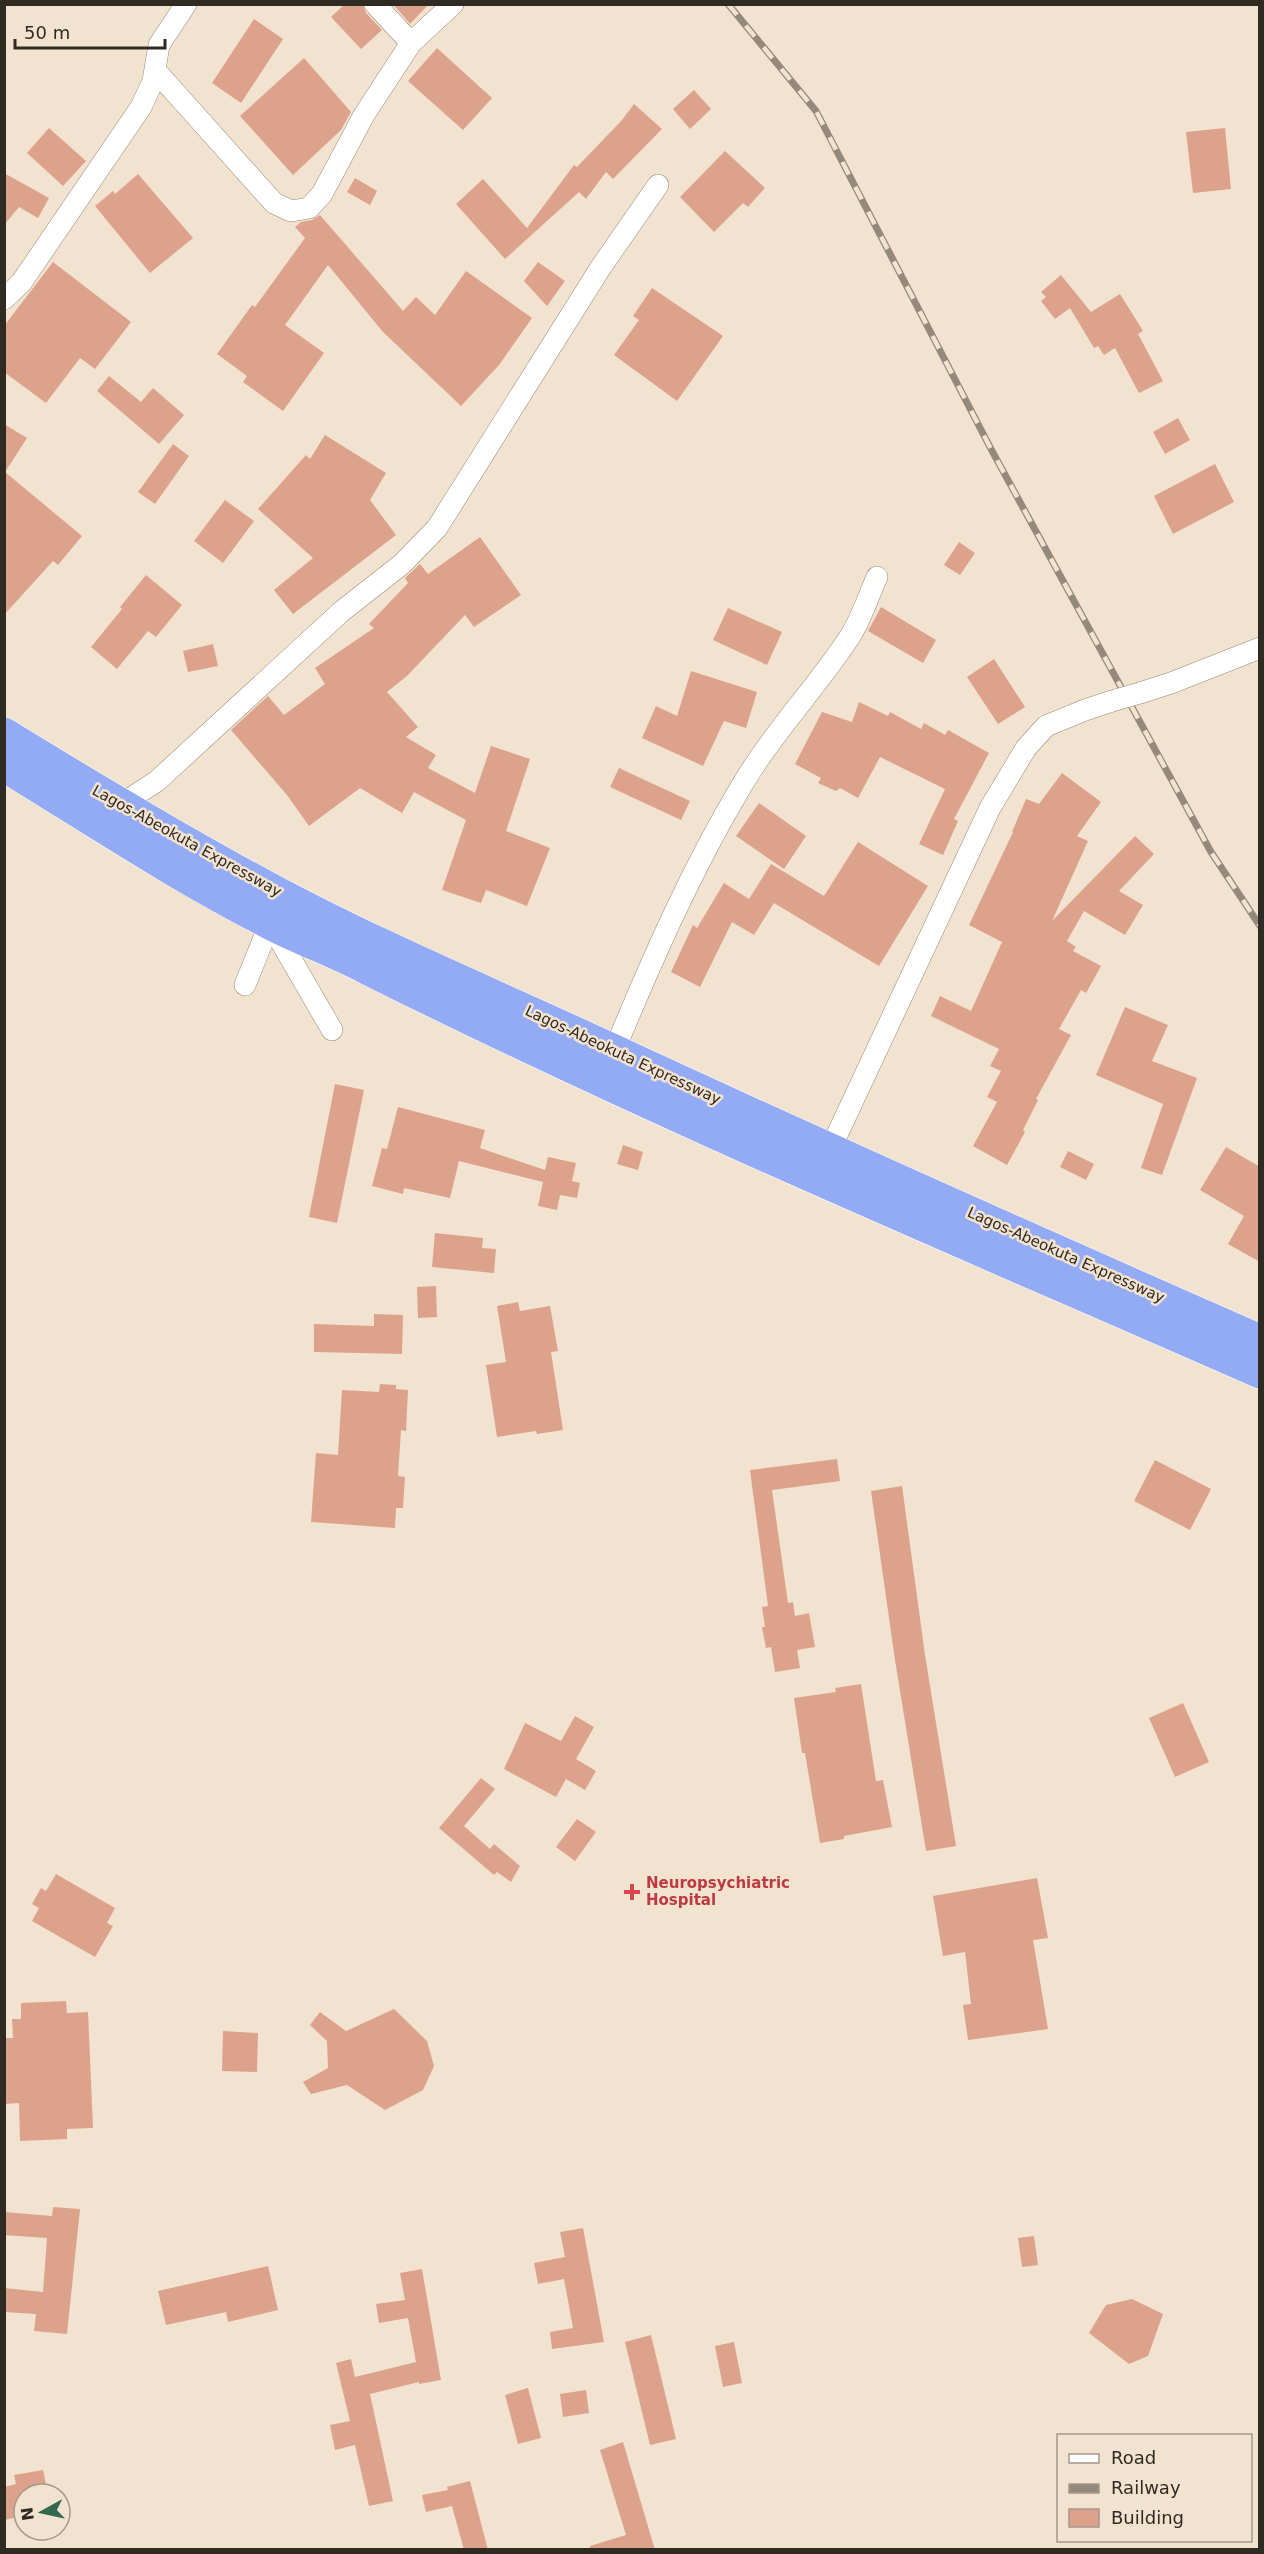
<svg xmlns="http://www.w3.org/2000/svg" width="1264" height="2554" viewBox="0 0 1264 2554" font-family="'DejaVu Sans',sans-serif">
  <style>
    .building { fill: #dda28c }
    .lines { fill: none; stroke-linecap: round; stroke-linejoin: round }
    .street-casing { stroke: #968a77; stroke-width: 22 }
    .highway-casing { stroke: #fff; stroke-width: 34 }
    .street { stroke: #fff; stroke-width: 21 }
    .highway { stroke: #93aaf4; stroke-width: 33 }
    .rail-casing { stroke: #938a7b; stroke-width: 7 }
    .rail { stroke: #f1e3cf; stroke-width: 4.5; stroke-dasharray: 14; stroke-linecap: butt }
    .street-bridge-casing { stroke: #968a77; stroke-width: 22; stroke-linecap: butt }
    .street-bridge { stroke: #fff; stroke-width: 21 }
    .health-dot { fill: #e0444e; stroke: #f1e3cf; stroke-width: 2 }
    .labels { text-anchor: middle; stroke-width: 5; stroke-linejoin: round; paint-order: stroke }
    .street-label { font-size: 15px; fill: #2f2a22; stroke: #f1e3cf }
    .health-label { font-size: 15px; font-weight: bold; fill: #be3a42; stroke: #f1e3cf; text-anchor: start }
  </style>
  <rect width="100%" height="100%" fill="#f1e3cf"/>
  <!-- building -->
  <path class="building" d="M345,4h18l3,9 16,17 -21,19 -30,-32z
    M393,4h36l-19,20z
    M254,19l29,20 -42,64 -29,-20z
    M437,48l55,50 -29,32 -55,-49z
    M304,58l47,54 -10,18 -48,45 -53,-59z
    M694,90l17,19 -21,20 -17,-20z
    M634,104l28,25 -49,50 -7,-7 -20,27 -7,-7 -74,67 -49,-55 27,-25 44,49 47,-63 3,2 45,-47z
    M49,128l37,33 -23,25 -36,-33z
    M1225,128l6,61 -38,4 -7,-61z
    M725,151l40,37 -17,19 -5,-4 -29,29 -34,-35z
    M4,173l45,25 -11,20 -19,-11 -15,18z
    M138,174l55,64 -43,35 -55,-67 18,-15 2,3z
    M355,178l22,13 -7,14 -23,-13z
    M320,215l83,96 13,-14 19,18 31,-44 66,47 -33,47 -38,41 -78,-74 -55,-67 -43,60 39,28 -41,58 -40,-29 4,-6 -30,-22 35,-49 3,2 50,-69 -10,-11 6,-5 11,-2z
    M53,262l78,60 -36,47 -15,-11 -34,45 -42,-31v-46z
    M538,262l27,19 -18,25 -23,-25z
    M1061,275l30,37 29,-18 23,37 -5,3 25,47 -24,12 -24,-45 -11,7 -6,-9 -4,2 -24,-40 -15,11 -14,-18 5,-4 -5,-5z
    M652,288l71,48 -46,65 -63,-46 25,-35 -6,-4z
    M109,376l32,26 12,-14 31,27 -25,29 -62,-53z
    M1178,418l12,22 -25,14 -12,-22z
    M4,424l23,14 -22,34 77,64 -24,29 -5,-4 -49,54z
    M325,435l61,38 -16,27 26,35 -103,79 -19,-24 39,-32 -55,-49 48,-54 4,4z
    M173,444l16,12 -34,48 -17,-12z
    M1215,464l19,38 -61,32 -19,-38z
    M225,500l29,21 -31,42 -29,-22z
    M480,537l41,58 -47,32 -9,-12 -58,61 -20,16 31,35 -12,10 30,18 -8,13 47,25 16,-47 39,13 -24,72 44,17 -23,58 -41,-16 -5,13 -39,-13 24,-70 -52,-28 -12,21 -42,-25 -51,38 -22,-31 -56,-65 37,-34 16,19 41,-31 -10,-16 59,-40 -5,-4 39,-41 -3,-5 15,-14 8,10z
    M959,542l16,11 -15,22 -16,-10z
    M146,575l36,30 -26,32 -8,-6 -31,38 -26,-22 31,-38 -2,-2z
    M881,607l55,33 -13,23 -55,-32z
    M728,608l54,24 -15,33 -54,-25z
    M213,644l5,22 -30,6 -5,-21z
    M994,659l31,48 -27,17 -31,-47z
    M691,671l66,21 -11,36 -22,-7 -21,45 -61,-28 14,-32 21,10z
    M859,702l29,14 2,-4 31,17 3,-6 21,12 3,-5 41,23 -35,66 4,2 -15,34 -24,-11 26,-55 -65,-32 -22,41 -18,-10 -4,3 -18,-8 3,-5 -26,-14 27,-52 30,10z
    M619,768l71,33 -9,19 -71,-33z
    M1062,773l39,29 -24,34 11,5 -36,80 83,-85 19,18 -35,37 24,14 -18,30 -41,-24 -17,30 9,6 -3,4 28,15 -15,27 -5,-3 -22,39 12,6 -35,64 2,1 -15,30 2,2 -18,33 -34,-19 24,-44 -10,-5 14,-26 -11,-5 9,-17 -68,-33 9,-20 31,15 31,-69 -33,-17 44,-93h-1l14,-33 13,5z
    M759,803l47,33 -22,33 -48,-33z
    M858,842l70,44 -49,80 -105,-63 -20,32 -22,-13 -32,65 -29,-15 22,-47 4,3 27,-45 25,16 22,-35 53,32z
    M1125,1007l43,18 -16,36 45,17 -35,97 -21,-7 22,-64 -67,-29z
    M335,1084l29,6 -27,133 -28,-6z
    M398,1107l87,23 -5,18 65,22 3,-13 28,6 -4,18 8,2 -3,15 -17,-3 -3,15 -19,-4 5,-24 -84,-21 -9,37 -46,-10 -1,6 -31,-8 10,-38 5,1z
    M623,1145l20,7 -5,18 -21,-6z
    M1226,1147l34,20v95l-32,-18 16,-28 -44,-26z
    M1068,1151l26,13 -8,16 -26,-13z
    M435,1233l48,5 -1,10 14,1 -2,24 -62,-6z
    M436,1286l1,31 -19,1 -1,-31z
    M518,1302l2,9 30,-5 8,45 -7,1 12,78 -26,4 -1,-3 -39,6 -11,-72 20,-3 -9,-56z
    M374,1314l29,1 -1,39 -88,-2v-28l60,2z
    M380,1384l16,1v4l12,1 -2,41 -5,-1 -3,46 7,1 -2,31h-7l-1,20 -84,-6 5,-69 22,2 4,-65 37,2z
    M837,1459l3,22 -68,9 16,113 5,-1 2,14 14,-3 6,34 -18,3 3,18 -25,4 -4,-25 -5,1 -4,-21h3l-3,-20 6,-1 -18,-136z
    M1155,1460l56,29 -21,41 -56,-29z
    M902,1486l23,169 31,191 -30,5 -31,-191 -24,-169z
    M861,1684l15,97 7,-1 9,47 -48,9v3l-24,4 -15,-90h-3l-8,-55 42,-6 -1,-4z
    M1183,1703l26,59 -34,15 -26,-59z
    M575,1716l19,11 -18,32 20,12 -11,19 -19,-11 -10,18 -52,-28 21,-46 36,18z
    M481,1778l14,11 -31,37 26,23 4,-5 26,22 -9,16 -14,-10 -3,3 -55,-47z
    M577,1819l19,13 -21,29 -19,-14z
    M56,1874l59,34 -8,15 6,3 -18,31 -63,-36 7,-13 -7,-4 9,-16 5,3z
    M1037,1878l11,60 -15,2 15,89 -80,11 -5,-35 8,-1 -6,-52 -22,4 -10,-60z
    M66,2001l1,12 21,-1 5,116 -26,1v10l-47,2 -1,-38 -15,1v-66h9l-1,-19h9v-16z
    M394,2009l33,32 7,25 -11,24 -38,20 -38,-25 -36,9 -8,-12 25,-14 -1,-27 -17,-16 10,-13 26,19z
    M223,2031l35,2 -1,39 -35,-1z
    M53,2207l27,2 -13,125 -33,-3 2,-17 -32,-2v-24l39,4 4,-54 -43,-3v-23l48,4z
    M583,2228l21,114 -52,7 -2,-17 23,-4 -9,-49 -26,5 -4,-21 31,-6 -5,-25z
    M1034,2236l4,29 -16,2 -4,-29z
    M268,2266l10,44 -50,12 -2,-10 -60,13 -8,-34z
    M422,2269l19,111 -22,4v-2l-49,12 23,107 -24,5 -14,-61 -20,5 -5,-25 20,-4 -14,-58 15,-4 4,18 61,-15 -8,-44 -29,5 -3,-19 29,-4 -5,-27z
    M1132,2299l31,15 -15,42 -19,8 -40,-31 17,-28z
    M651,2335l25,104 -26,6 -25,-103z
    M734,2342l8,41 -19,4 -8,-41z
    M528,2388l13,50 -23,6 -13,-49z
    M586,2390l3,23 -26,4 -3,-23z
    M623,2442l32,108h-65v-4l36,-11 -26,-85z
    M43,2470l5,24h-24v22l-20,4v-33l12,-3 -2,-9z
    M470,2481l18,69h-24l-12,-44 -26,6 -4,-17 26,-5 -1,-3z"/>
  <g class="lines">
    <!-- street casing -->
    <g class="street-casing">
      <path id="street" d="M375,4l36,39
        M155,70l119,133 17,8 18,-3 13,-14 42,-79 47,-72 42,-39
        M4,299l17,-16 120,-176 12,-26 6,-36 27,-41
        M1140,693l31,-10 89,-35
        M120,805l37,-24 185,-170 60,-47 35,-36 164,-261 57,-82
        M245,985l25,-62 62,107
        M614,1051c38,-91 77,-181 128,-266 31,-52 73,-96 107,-147 12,-18 19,-41 28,-61
        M825,1149l10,-10 155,-331 36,-60 20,-22 39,-16 27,-9"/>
    </g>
    <!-- highway casing -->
    <g class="highway-casing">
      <path id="highway" d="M4,734c86,53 172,105 260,152 109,59 225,107 337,159 218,101 438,199 659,296
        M4,765c88,54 174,111 266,158 31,16 64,28 95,44 293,147 595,273 895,405"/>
    </g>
    <!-- street -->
    <use href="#street" class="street"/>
    <!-- highway -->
    <use href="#highway" class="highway"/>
    <!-- rail casing -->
    <g class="rail-casing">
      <path id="rail" d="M728,4l88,107 175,338 220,403 49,74"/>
    </g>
    <!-- rail -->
    <use href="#rail" class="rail"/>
    <!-- street-bridge casing -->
    <g class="street-bridge-casing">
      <path id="street-bridge" d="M1112,701l28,-8"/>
    </g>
    <!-- street-bridge -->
    <use href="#street-bridge" class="street-bridge"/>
  </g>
  <!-- markers -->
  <path class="health-dot" d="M629 1883h6v6h6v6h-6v6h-6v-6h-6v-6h6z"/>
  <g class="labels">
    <!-- street labels -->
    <g class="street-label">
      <text transform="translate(187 841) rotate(29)" y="5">Lagos-Abeokuta Expressway</text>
      <text transform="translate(623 1055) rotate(25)" y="5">Lagos-Abeokuta Expressway</text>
      <text transform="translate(1066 1255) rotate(24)" y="5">Lagos-Abeokuta Expressway</text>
    </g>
    <!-- health labels -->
    <g class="health-label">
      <text x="646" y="1888">Neuropsychiatric<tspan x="646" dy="17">Hospital</tspan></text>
    </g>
  </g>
  <!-- border -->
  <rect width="1264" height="2554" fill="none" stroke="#2f2a22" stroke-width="12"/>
  <!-- legend -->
  <rect x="1057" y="2434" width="195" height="108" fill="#f1e3cf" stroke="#a3998a" stroke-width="1.5"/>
  <rect x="1069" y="2454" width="30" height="9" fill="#ffffff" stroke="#a3998a" stroke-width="1.5"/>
  <text x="1111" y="2464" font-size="18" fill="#2f2a22">Road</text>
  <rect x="1069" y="2484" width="30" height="9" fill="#938a7b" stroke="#a3998a" stroke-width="1.5"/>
  <text x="1111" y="2494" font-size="18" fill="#2f2a22">Railway</text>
  <rect x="1069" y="2509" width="30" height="18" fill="#dda28c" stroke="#a3998a" stroke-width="1.5"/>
  <text x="1111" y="2524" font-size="18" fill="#2f2a22">Building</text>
  <!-- north arrow -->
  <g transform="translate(42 2512) rotate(262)"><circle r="28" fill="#f1e3cf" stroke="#a3998a" stroke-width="1.5"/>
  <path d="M0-4.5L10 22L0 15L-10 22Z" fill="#33694e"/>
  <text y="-9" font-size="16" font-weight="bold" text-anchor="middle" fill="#2f2a22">N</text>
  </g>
  <!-- scale -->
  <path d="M15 39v9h150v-9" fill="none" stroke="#2f2a22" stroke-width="3"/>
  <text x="24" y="39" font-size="18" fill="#2f2a22" stroke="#f1e3cf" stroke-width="4.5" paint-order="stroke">50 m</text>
</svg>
